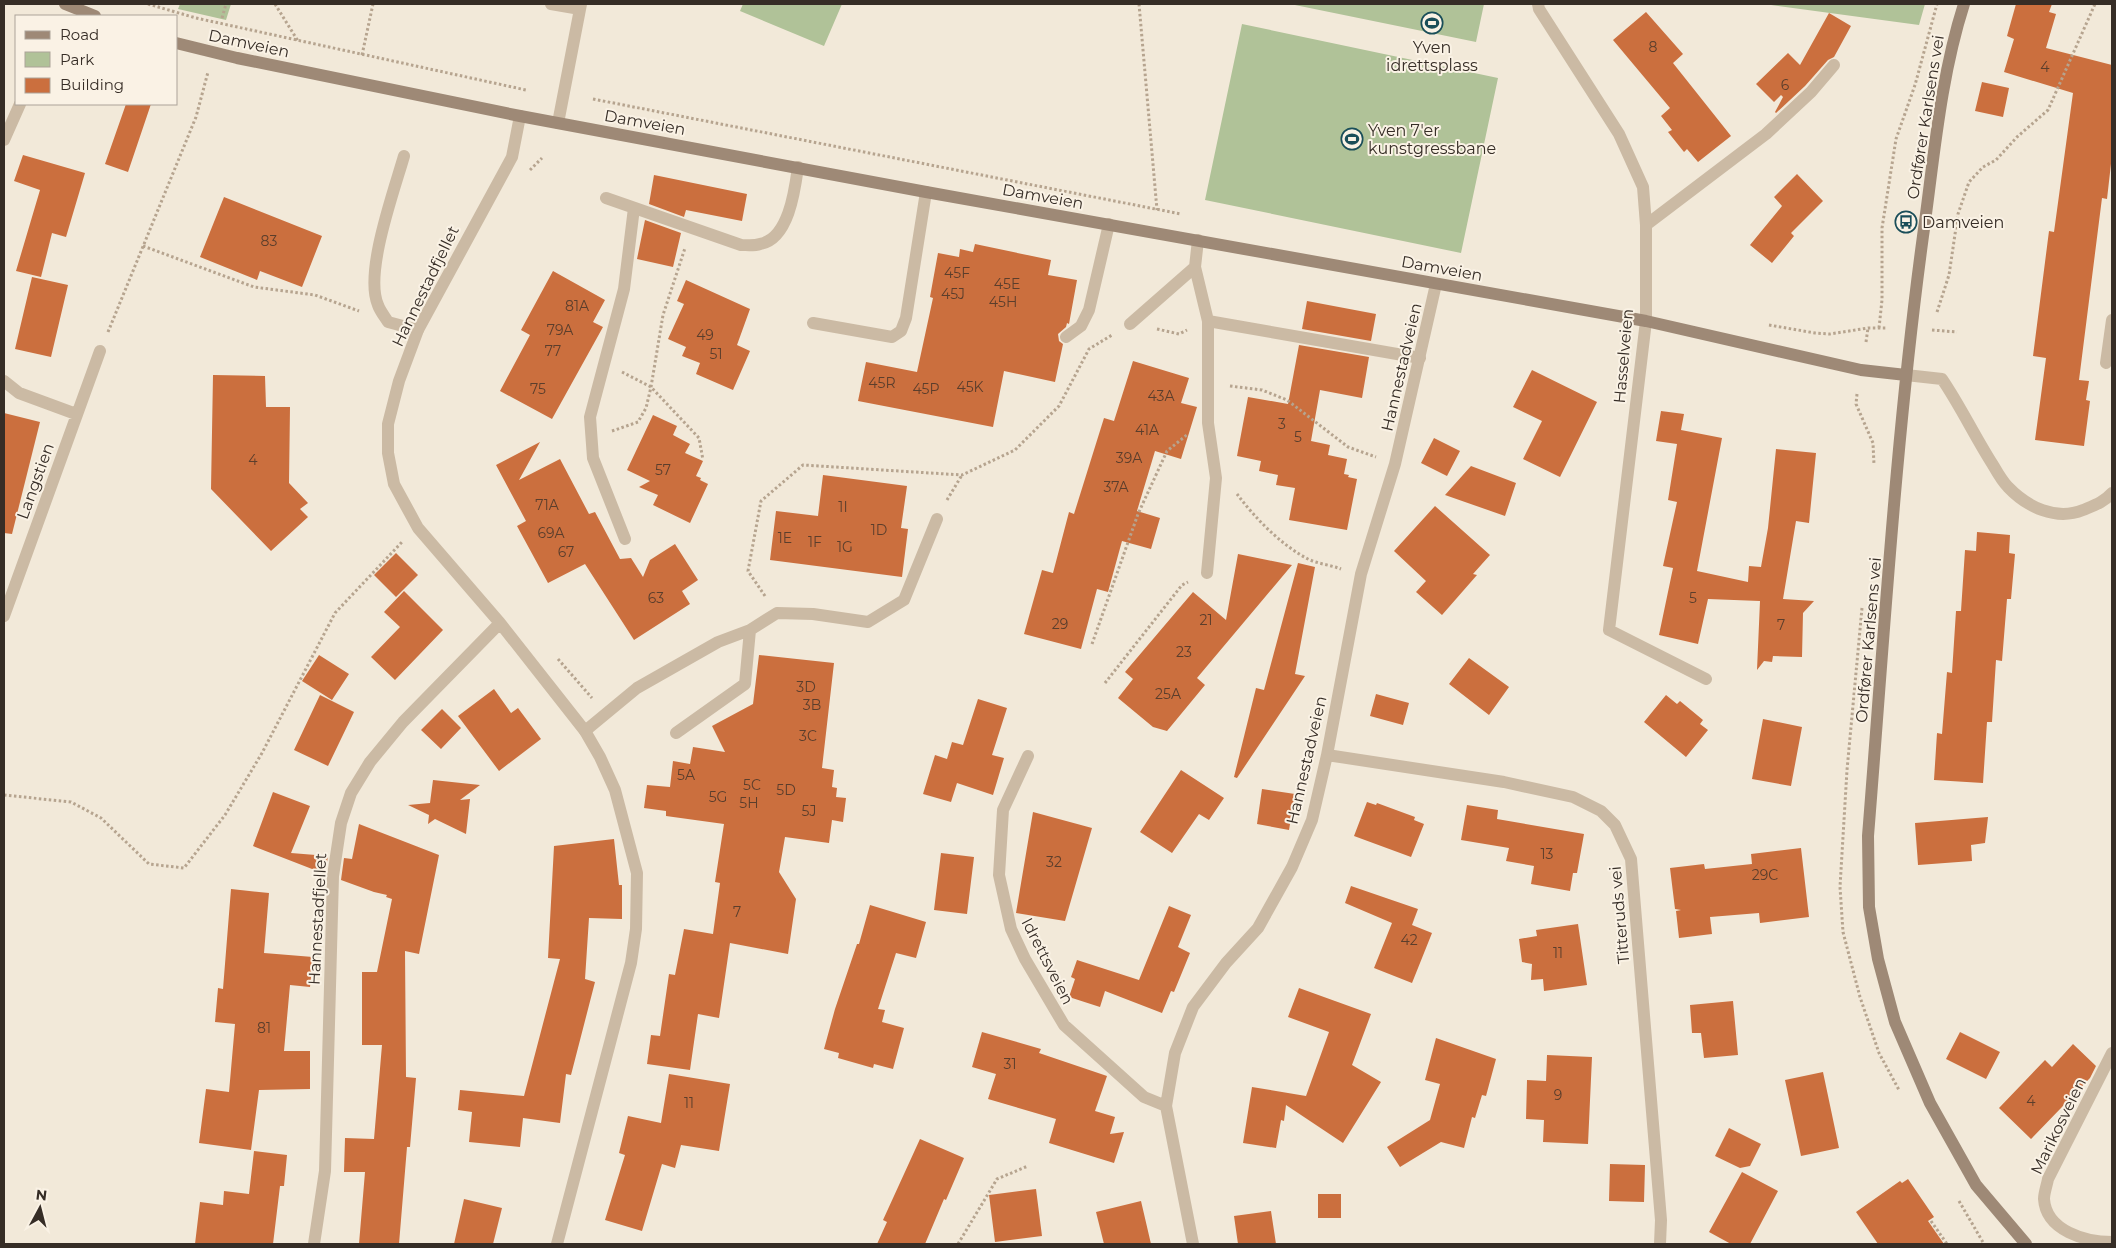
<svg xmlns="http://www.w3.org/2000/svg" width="2116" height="1248" viewBox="0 0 2116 1248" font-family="Montserrat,sans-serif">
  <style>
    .green { fill: #b0c298 }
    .building { fill: #cb6f3e }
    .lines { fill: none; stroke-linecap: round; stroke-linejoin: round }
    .path { stroke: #b6a48f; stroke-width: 3; stroke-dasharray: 2.5 2.5; stroke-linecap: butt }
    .lane { stroke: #cbbaa4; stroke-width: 12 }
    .street { stroke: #cbbaa4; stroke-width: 12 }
    .secondary { stroke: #9e8976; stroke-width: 12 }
    .labels { text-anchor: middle; stroke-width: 4; stroke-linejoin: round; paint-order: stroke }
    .number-label { font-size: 14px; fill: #5b3e2c }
    .street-label { font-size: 16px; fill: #362d26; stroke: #faf2e5 }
    .poi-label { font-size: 16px; fill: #362d26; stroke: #faf2e5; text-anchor: start }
  </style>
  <rect width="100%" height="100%" fill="#f2e9d9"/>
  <!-- green -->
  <path class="green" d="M180,4h51l-5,16 -48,-11z
    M743,4h99l-18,42 -84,-35z
    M1290,4h194l-8,38z
    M1764,4h161l-6,21z
    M1242,24l256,54 -37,175 -256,-53z"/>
  <!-- building -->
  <path class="building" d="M2016,4h36l-3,8 7,2 -10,34 66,17v90l-5,44 -5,-1 -23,182 10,1 -3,19 4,1 -6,45 -49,-6 11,-82 -13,-2 16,-125 5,1 19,-139 -69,-21 10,-33 -7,-3z
    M1646,12l37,42 -10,9 58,73 -33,26 -11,-13 -3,3 -16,-20 4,-2 -11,-14 9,-8 -57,-68z
    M1829,13l22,13 -17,31 -6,3 -23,26 -29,27 -1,-1 8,-15 -2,-2 -7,7 -18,-18 32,-31 12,12z
    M1982,82l27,6 -6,29 -28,-6z
    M126,104h25l-23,68 -23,-8z
    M23,155l62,18 -19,64 -14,-4 -11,44 -25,-6 24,-81 -26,-9z
    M1797,174l26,27 -32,32 3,3 -22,27 -22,-18 32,-39 -8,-9z
    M654,175l93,19 -5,27 -56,-11 -2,7 -35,-13z
    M224,197l98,39 -20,51 -42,-16 -3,9 -57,-23z
    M645,220l36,13 -8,34 -36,-8z
    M975,244l76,16 -3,15 29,5 -8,44 -2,-1 -1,4 -8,7 1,7 4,3 -8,38 -51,-11 -11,56 -135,-26 8,-39 51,10 16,-74 -3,-1 8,-44 21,4 1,-8 13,3z
    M553,271l52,29 -12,22 10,5 -51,92 -52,-28 30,-56 -9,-5z
    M32,277l36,8 -17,72 -36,-8z
    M686,280l64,29 -13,36 13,6 -17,39 -37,-16 4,-11 -18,-7 4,-9 -18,-8 16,-35 -7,-3z
    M1307,301l69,13 -5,27 -69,-12z
    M1299,345l70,12 -7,41 -42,-8 -9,51 19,4 -2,10 19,4 -3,15 5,1 -1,2 9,2 -10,51 -58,-10 6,-32 -19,-3 2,-10 -19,-4 2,-10 -24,-5 11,-59 40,7z
    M1133,361l56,17 -8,25 16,4 -16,52 -26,-8 -18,60 23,7 -9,31 -29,-8 -14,51 -11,-3 -16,60 -57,-15 18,-64 11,3 16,-61 5,2 30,-96 10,3z
    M1532,370l65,32 -37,75 -37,-18 19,-38 -29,-14z
    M213,375l52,1 1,31h24l-1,76 19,20 -8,6 8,8 -37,34 -60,-62z
    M1661,411l23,3 -3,16 41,8 -25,133 51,11 1,-16 12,1 7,-39 8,-79 40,4 -7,70 -13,-2 -13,78 31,2 -11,12 -1,44 -29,-1 -1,6 -8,-1 -7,9 3,-69 -52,-2 -10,45 -39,-9 14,-67 -10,-2 14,-64 -9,-2 9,-56 -21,-3z
    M4,413l36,9 -28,112 -8,-1z
    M653,415l24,11 -4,9 17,9 -5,9 18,8 -7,15 5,2 -1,2 8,4 -18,39 -37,-18 5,-10 -19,-8 11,-6 -23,-11z
    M1434,438l26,13 -13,25 -26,-13z
    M540,442l-21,38 41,-21 29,55 6,-2 25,47 11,-1 12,19 7,-17 25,-16 23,36 -16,11 8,13 -56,36 -49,-76 -37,19 -31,-57 9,-5 -30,-56z
    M1471,466l45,17 -11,33 -60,-21z
    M823,475l84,11 -6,42 7,1 -6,48 -132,-17 6,-49 42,5z
    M1435,506l55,49 -17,19 4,1 -35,40 -26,-23 10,-11 -32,-30z
    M1977,532l33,3 -1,18 6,1 -4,45h-4l-5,62 -6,-1 -4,62h-5l-4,61 -49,-3 3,-47 5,1 5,-62 5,1 4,-62h5l4,-61 11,1z
    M396,553l22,22 -22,22 -22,-22z
    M1238,554l54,11 -95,113 8,7 -38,46 -14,-4 -35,-29 15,-19 -8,-7 68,-80 33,28z
    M1298,563l17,4 -20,107 10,2 -68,102 -3,-1 22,-89 8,2z
    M404,591l39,39 -48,50 -24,-23 29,-30 -16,-15z
    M319,655l30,19 -17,26 -30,-19z
    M759,655l75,8 -12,105 12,2 -2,17 5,1 -1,9 10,1 -3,24 -11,-2 -3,23 -44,-6 -6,35 17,27 -8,55 -58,-11 -11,75 -21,-4 -8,56 -43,-6 4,-29 9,1 9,-62 6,1 9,-46 29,5 7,-51 -5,-1 9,-58 -58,-8v-5l-22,-3 3,-23 23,2 3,-26 17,3 3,-17 32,5 -13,-26 41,-22z
    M1469,658l40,29 -20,28 -40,-31z
    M494,689l17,24 7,-5 23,31 -42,32 -41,-55z
    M1376,694l33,9 -6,22 -33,-9z
    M320,695l34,17 -26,54 -34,-16z
    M1666,695l11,9 3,-3 23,19 -3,4 8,6 -22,27 -42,-35z
    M978,699l29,9 -15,47 12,3 -11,37 -36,-12 -6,19 -28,-8 12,-39 12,4 5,-17 11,3z
    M442,709l19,19 -20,21 -20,-19z
    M1763,719l39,8 -11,59 -39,-7z
    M1181,770l43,28 -15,22 -10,-6 -27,39 -32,-21z
    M433,780l47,5 -20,15 10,-1 -4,35 -31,-15 -7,5 1,-9 -21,-10 22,-2z
    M1262,789l33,5 -6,36 -32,-6z
    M273,792l37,14 -19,47 37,3 -3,18 -72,-28z
    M1367,802l9,3 1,-2 38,14 -1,3 10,4 -13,33 -57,-21z
    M1467,805l31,5 -1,9 87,15 -7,39h-4l-3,18 -39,-7 3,-18 -28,-5 3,-13 -48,-8z
    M1033,812l59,16 -27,93 -49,-8z
    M1988,817l-3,26 -14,2 1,16 -54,4 -3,-42z
    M359,824l80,31 -20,99 -14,-3 1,126 10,1 -6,69h-3l-8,97h-40l6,-72h-21l1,-34 29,1 8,-94h-20v-73h15l15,-73 -6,-2 1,-2 -13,-3 -33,-12 3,-22 8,1z
    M614,839l5,46h3v34l-33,-1 -4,61 10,3 -24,93 -5,-1 -6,49 -37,-5 -3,29 -51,-5 3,-30 -14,-2 2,-20 64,6 36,-137 -12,-1 6,-112z
    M1801,848l8,69 -49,6 -1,-10 -49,4 2,17 -33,4 -3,-27 5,-1 -6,-1 -5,-41 34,-4 1,5 47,-5 -1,-10z
    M941,853l33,4 -7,57 -33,-4z
    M1351,886l67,23 -6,16 20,8 -20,50 -38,-15 18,-45 -47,-20z
    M231,889l38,4 -5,60 49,4 -3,30 -20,-2 -6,66h26v38l-51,1 -8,60 -52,-7 7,-54 23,3 6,-68 -20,-2 3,-34 5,1z
    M870,905l56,17 -10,36 -20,-5 -18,56 7,1 -3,12 22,6 -11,41 -19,-5 -1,4 -35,-10 1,-5 -15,-4 11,-40 22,-65h2z
    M1169,906l22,9 -13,32 12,6 -16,39 -3,-1 -9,22 -57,-22 -5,16 -31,-10 6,-18 -4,-2 6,-17 62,20z
    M1578,924l9,61 -43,6 -1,-12 -12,1 1,-16 -10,-2 -3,-23 18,-3 -1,-6z
    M1299,988l72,26 -19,51 29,17 -38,61 -57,-38 -2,16 -3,-1 -5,28 -33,-5 9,-56 54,9 23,-64 -41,-15z
    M1733,1001l5,54 -34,3 -3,-25h-9l-2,-28z
    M982,1032l59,17 -2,4 68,23 -12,35 20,6 -5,17 14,-2 -10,31 -65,-20 7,-24 -68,-20 8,-25 -24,-7z
    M1960,1032l40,20 -14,27 -40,-20z
    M1436,1038l60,21 -10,37 -4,-1 -7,23 -3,-1 -8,31 -23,-6 -41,25 -13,-20 43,-27 10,-36 -15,-4z
    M2073,1044l23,22 -6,12 -59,61 -32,-31 46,-48 7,7z
    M1547,1055l45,2 -4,87 -45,-2 1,-22 -18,-1 1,-39 19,1z
    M1823,1072l16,76 -38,8 -16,-76z
    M669,1074l61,10 -11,67 -38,-6 -6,23 -13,-4 -20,67 -37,-11 20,-65 -6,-2 9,-37 33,7z
    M1729,1128l32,16 -11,22 -10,2 -25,-12z
    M920,1139l44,19 -18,42 -2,-1 -19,45h-48l10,-22 -4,-2z
    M254,1151l33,4 -3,31h-4l-7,58h-78l5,-42 23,3 1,-14 25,3z
    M1610,1164l35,1 -1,37 -35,-1z
    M1742,1172l36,19 -28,53h-19l-22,-12z
    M1908,1179l26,38 -6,4 16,23h-66l-22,-32 44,-31 2,2z
    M1036,1189l6,47 -47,6 -6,-47z
    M1318,1194h23v24h-23z
    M464,1199l38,9 -9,36h-39z
    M1141,1201l10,43h-47l-8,-32z
    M1271,1211l5,33h-38l-4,-28z"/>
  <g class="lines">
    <!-- path -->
    <path class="path" d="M148,4l48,14 330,72
      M275,4l23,37
      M1139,4l18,206
      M222,18l4,-14
      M362,55l11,-51
      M593,99l588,115
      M530,170l12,-12
      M143,246l111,41 61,8 44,16
      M1937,312l12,-37 9,-61 11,-32 14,-15 13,-7 21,-23 31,-27 47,-106
      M1769,325l46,8 15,1 38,-6h19
      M1879,328l3,-28v-72l14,-89 19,-54 22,-81
      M1157,329l22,5 8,-4
      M1932,330l25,2
      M108,332l88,-215 12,-45
      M1866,342l2,-14
      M622,372l29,15 48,51 4,22
      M1230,386l32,4 25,10 61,47 28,10
      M1857,394l-1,10 17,39 1,22
      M612,431l26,-9 8,-14 5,-21 12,-72 22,-67
      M1237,494c18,24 44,51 71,65 10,5 23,6 33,10
      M947,500l15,-25
      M765,596l-17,-25 13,-70 42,-36 159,10 53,-25 44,-44 30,-57 23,-14
      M1862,608l-15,162 -7,117 3,45 17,65 19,56 20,37
      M1092,644l46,-130 29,-63 21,-17
      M558,659l34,39
      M1105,683l77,-98 6,-3
      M4,795l67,7 30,16 48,46 35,4 41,-53 37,-62 73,-140 67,-71
      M1959,1201l25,43
      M1931,1221l16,23
      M958,1244l39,-65 31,-13"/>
    <!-- lane -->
    <path class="lane" d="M404,156c-10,35 -40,117 -26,149 2,6 7,12 10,17l30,8
      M606,198l135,47c6,0 13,1 19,-1 29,-5 35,-55 38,-77
      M1646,225l120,-91 45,-42 23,-27
      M1198,240l-3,27 13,54v102l8,55 -9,95
      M1208,321l212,37
      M813,323l79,14 9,-6 5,-13 20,-126
      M1130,324l65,-57
      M1066,337l15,-11 8,-16 20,-86
      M625,539l-32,-81 -3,-41 34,-128 10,-81
      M585,731l52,-43 81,-46 32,-12 27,-17 36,1 55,8 36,-22 33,-81
      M676,733l69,-49 5,-54"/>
    <!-- street -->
    <path class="street" d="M551,4l29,5
      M1538,4l1,5 80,125 24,53 3,38v96l-37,309 97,49
      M520,116l-8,41 -94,173 -19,51 -11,43v29l6,31 24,44 82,95 85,108 15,26 15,33 22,83 -1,56 -5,34 -74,281
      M558,123l23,-119
      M4,140l16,-36
      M2106,363l6,-43
      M1906,375l36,4c19,28 33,58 51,86 4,7 9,16 15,22 19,20 48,34 75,23 12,-5 21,-8 29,-17
      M4,381l15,12 57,21
      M4,616l96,-265
      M1327,755l177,27 69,15 28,14 14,14 16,34 30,361 -1,24
      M1028,756l-25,54 -4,65 12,54 14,30 39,66 80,72 22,9
      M2112,1053l-64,126c-1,6 -4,14 -4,20 2,32 42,43 68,43
      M314,1244l11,-73 8,-295 8,-53 10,-30 19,-31 33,-40 97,-99
      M1193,1244l-27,-138 9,-53 18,-46 33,-44 32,-35 34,-61 20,-47 15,-65 34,-181 34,-110 41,-180"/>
    <!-- secondary -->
    <path class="secondary" d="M65,4l30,12
      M1964,4c-24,75 -30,154 -41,232 -27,199 -39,400 -55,600l1,71 9,52 17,63 35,81 46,82 50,59
      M176,43l61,15 283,58 406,76 720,129 215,49 45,5"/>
  </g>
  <!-- icons -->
  <defs>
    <g id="stadium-ring" transform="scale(1.125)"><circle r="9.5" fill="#faf2e5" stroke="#1a4e59" stroke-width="1.5"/><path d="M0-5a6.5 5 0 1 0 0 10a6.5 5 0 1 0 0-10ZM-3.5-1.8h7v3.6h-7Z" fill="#1a4e59"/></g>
    <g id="bus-ring" transform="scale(1.125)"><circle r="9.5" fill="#faf2e5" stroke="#1a4e59" stroke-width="1.5"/><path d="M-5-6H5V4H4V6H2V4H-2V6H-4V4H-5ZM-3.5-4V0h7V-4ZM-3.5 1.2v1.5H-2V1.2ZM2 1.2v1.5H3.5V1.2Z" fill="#1a4e59"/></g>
  </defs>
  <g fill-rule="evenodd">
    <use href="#stadium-ring" x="1432" y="23"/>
    <use href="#stadium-ring" x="1352" y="139"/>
    <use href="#bus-ring" x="1906" y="222"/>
  </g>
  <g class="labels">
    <!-- number labels -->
    <g class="number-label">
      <text x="1653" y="52">8</text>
      <text x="2045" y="72">4</text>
      <text x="1785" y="90">6</text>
      <text x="269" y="246">83</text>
      <text x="957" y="278">45F</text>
      <text x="1007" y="289">45E</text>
      <text x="953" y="299">45J</text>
      <text x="1003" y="307">45H</text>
      <text x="577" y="311">81A</text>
      <text x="560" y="335">79A</text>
      <text x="705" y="340">49</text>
      <text x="553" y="356">77</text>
      <text x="716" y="359">51</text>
      <text x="882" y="388">45R</text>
      <text x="970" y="392">45K</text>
      <text x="538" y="394">75</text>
      <text x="926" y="394">45P</text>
      <text x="1161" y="401">43A</text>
      <text x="1282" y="429">3</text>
      <text x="1147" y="435">41A</text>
      <text x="1298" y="442">5</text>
      <text x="1129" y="463">39A</text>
      <text x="253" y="465">4</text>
      <text x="663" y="475">57</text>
      <text x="1116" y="492">37A</text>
      <text x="547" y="510">71A</text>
      <text x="843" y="512">1I</text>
      <text x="879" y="535">1D</text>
      <text x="551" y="538">69A</text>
      <text x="785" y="543">1E</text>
      <text x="815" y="547">1F</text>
      <text x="845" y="552">1G</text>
      <text x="566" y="557">67</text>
      <text x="656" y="603">63</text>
      <text x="1693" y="603">5</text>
      <text x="1206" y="625">21</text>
      <text x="1060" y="629">29</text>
      <text x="1781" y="630">7</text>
      <text x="1184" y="657">23</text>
      <text x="806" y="692">3D</text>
      <text x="1168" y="699">25A</text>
      <text x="812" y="710">3B</text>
      <text x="808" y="741">3C</text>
      <text x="686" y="780">5A</text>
      <text x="752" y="790">5C</text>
      <text x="786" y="795">5D</text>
      <text x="718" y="802">5G</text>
      <text x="749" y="808">5H</text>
      <text x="809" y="816">5J</text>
      <text x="1547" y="859">13</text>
      <text x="1054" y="867">32</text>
      <text x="1765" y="880">29C</text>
      <text x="737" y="917">7</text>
      <text x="1409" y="945">42</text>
      <text x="1558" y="958">11</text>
      <text x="264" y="1033">81</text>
      <text x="1010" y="1069">31</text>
      <text x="1558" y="1100">9</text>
      <text x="2031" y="1106">4</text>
      <text x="689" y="1108">11</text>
    </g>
    <!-- street labels -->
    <g class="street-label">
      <text transform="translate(249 43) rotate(12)" y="6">Damveien</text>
      <text transform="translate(1925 117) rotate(-81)" y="6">Ordfører Karlsens vei</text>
      <text transform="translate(645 122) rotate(10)" y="6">Damveien</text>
      <text transform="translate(1043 196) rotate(10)" y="6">Damveien</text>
      <text transform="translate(1442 268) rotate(10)" y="6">Damveien</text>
      <text transform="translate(425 286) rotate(-64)" y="6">Hannestadfjellet</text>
      <text transform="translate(1623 356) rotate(-85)" y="6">Hasselveien</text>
      <text transform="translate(1401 367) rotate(-77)" y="6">Hannestadveien</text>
      <text transform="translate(35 481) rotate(-70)" y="6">Langstien</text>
      <text transform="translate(1868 640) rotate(-85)" y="6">Ordfører Karlsens vei</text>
      <text transform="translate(1306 760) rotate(-77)" y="6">Hannestadveien</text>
      <text transform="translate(1619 915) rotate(-95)" y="6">Titteruds vei</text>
      <text transform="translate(317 919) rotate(-87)" y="6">Hannestadfjellet</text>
      <text transform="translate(1048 961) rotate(63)" y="6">Idrettsveien</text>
      <text transform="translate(2058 1126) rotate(-64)" y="6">Marikosveien</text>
    </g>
    <!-- poi labels -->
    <g class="poi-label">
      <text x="1432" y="53" text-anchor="middle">Yven<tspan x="1432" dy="18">idrettsplass</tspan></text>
      <text x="1368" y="136">Yven 7'er<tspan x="1368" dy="18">kunstgressbane</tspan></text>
      <text x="1922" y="228">Damveien</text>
    </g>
  </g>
  <!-- border -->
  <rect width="2116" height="1248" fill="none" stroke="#362d26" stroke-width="10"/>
  <!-- legend -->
  <rect x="15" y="15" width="162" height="90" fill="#faf2e5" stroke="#aca399"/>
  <rect x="25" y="31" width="25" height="8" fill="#9e8976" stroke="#aca399"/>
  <text x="60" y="40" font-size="15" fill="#362d26">Road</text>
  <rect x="25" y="52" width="25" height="15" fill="#b0c298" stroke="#aca399"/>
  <text x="60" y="65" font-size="15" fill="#362d26">Park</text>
  <rect x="25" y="78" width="25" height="15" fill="#cb6f3e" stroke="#aca399"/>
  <text x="60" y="90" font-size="15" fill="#362d26">Building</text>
  <!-- north arrow -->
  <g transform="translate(40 1208) rotate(7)" stroke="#faf2e5" stroke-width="4" paint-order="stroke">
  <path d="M0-4L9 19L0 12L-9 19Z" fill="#362d26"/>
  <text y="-8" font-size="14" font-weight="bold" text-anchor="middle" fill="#362d26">N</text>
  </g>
</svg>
